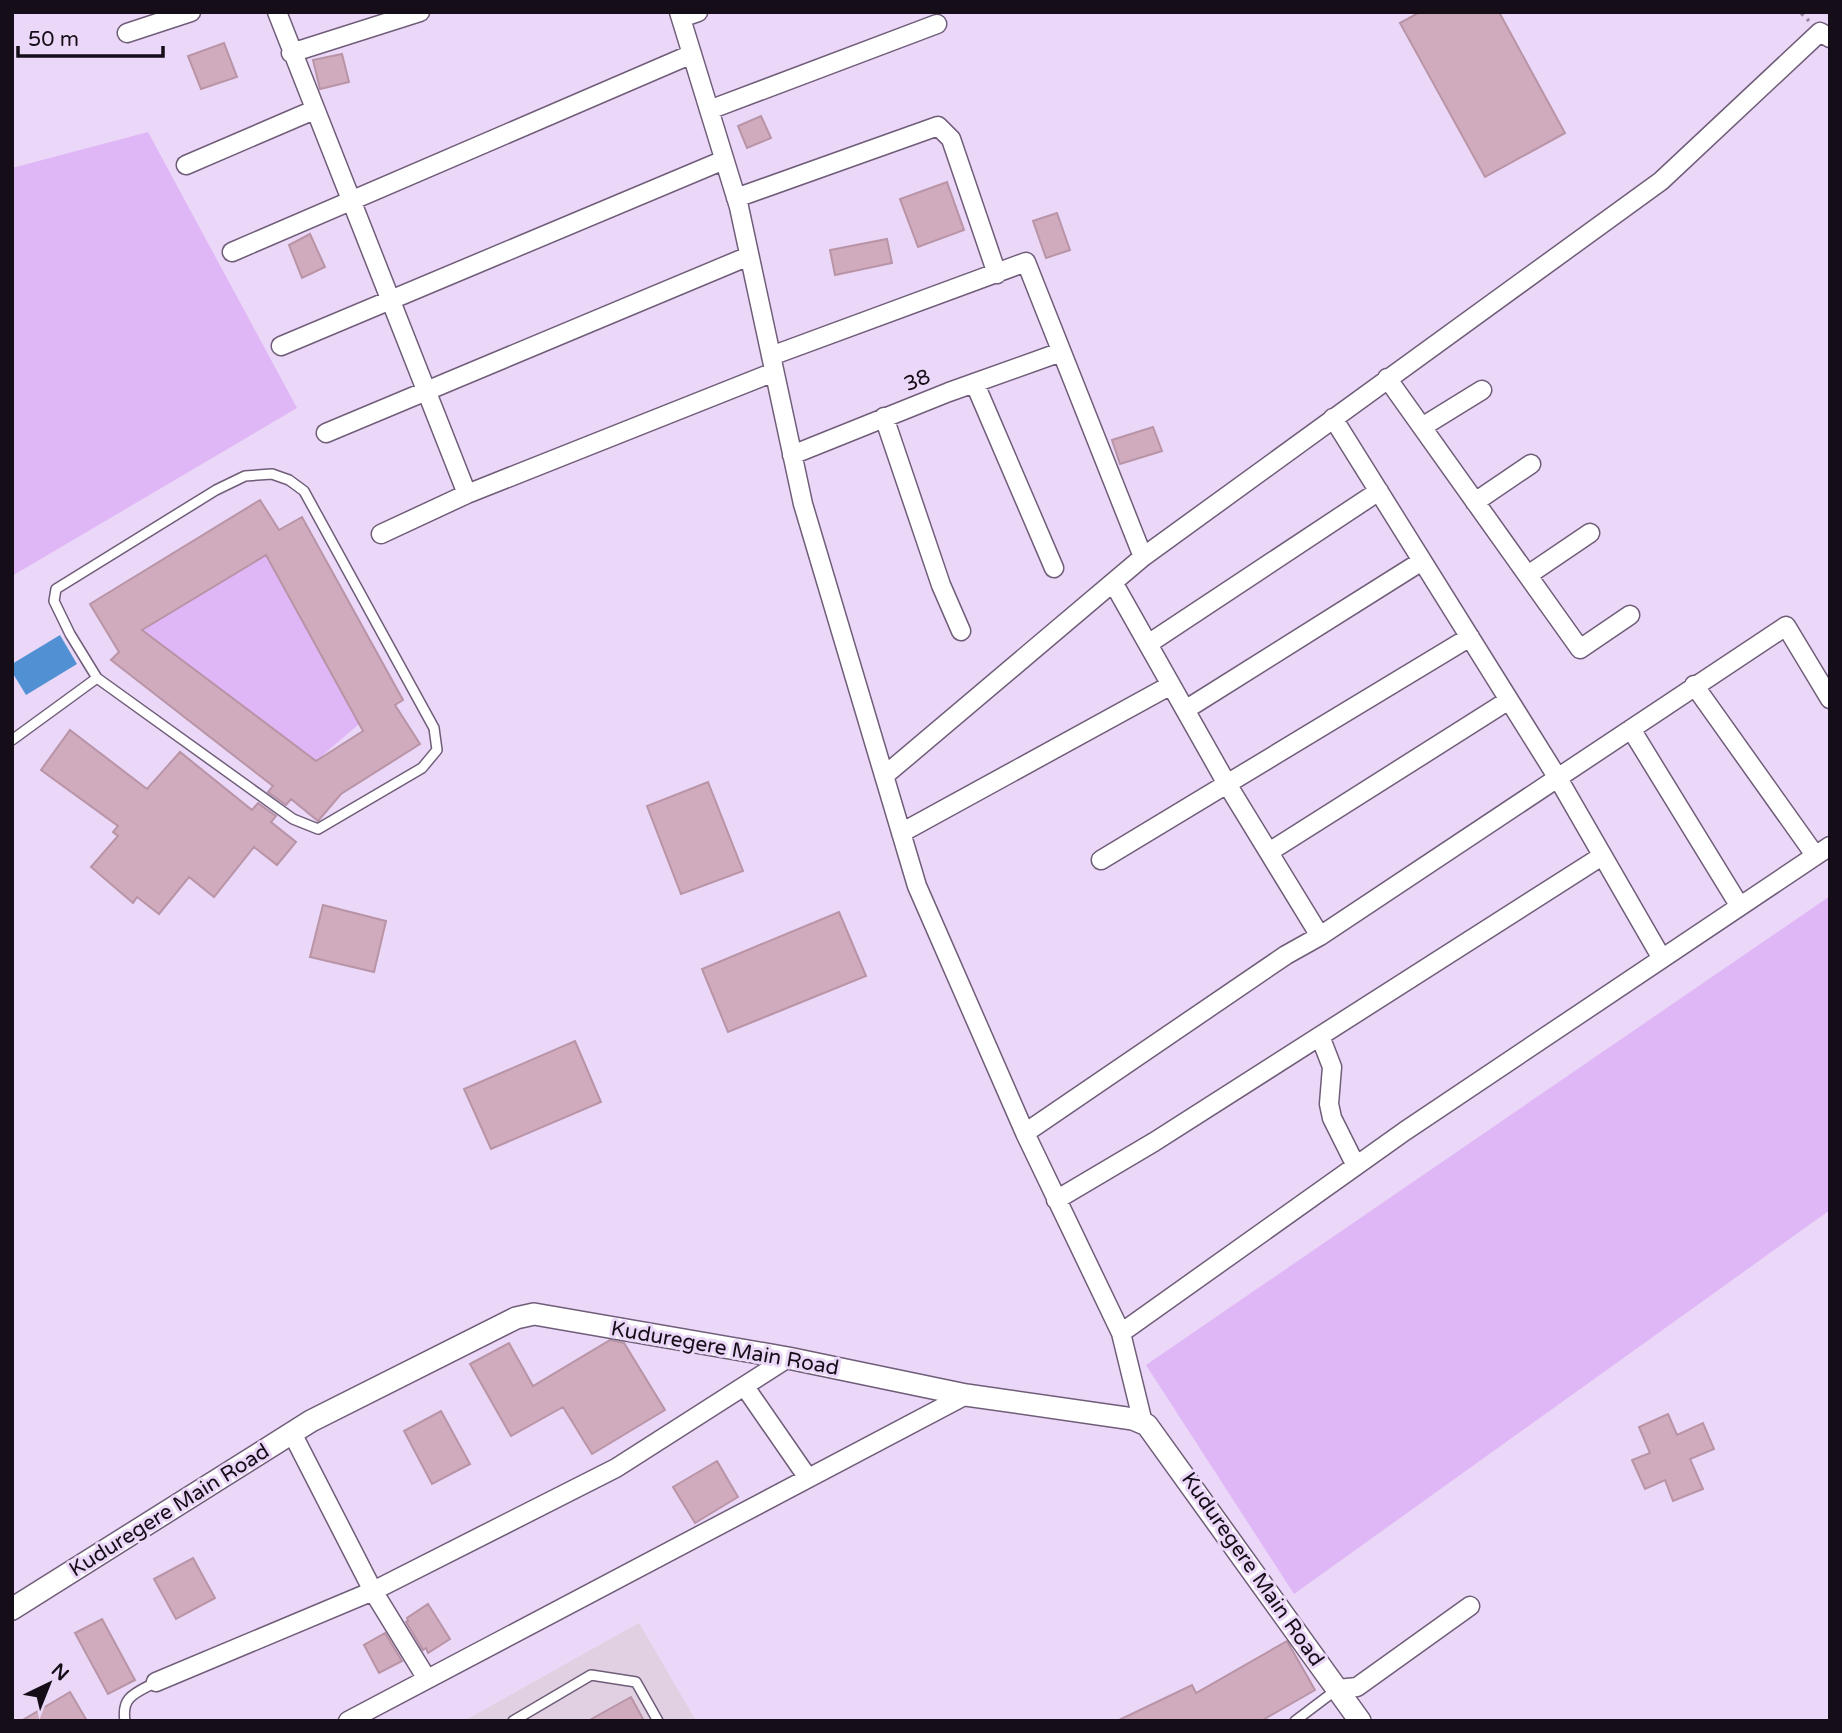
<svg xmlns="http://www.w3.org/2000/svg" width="1842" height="1733" viewBox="0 0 1842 1733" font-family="'Varela Round',sans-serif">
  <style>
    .commercial { fill: #e0d0e1 }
    .green { fill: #dfb7f6 }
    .water { fill: #5191d3 }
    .building { fill: #d0abbe; stroke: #b894a6; stroke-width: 2; fill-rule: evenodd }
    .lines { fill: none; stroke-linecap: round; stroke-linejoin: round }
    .service-casing { stroke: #6f5d79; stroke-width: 12 }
    .minor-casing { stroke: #6f5d79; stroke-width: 21 }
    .tertiary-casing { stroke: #6f5d79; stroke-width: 24 }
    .path { stroke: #9b8ca4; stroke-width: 3.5; stroke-dasharray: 5 5; stroke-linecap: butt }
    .service { stroke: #fff; stroke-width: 9 }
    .minor { stroke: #fff; stroke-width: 18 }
    .tertiary { stroke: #fff; stroke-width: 21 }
    .labels { text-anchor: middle; stroke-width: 6; stroke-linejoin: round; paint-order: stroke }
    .street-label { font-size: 21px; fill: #150e19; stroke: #ebd7f7 }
  </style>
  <rect width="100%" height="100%" fill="#ebd7f7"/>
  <!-- commercial -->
  <path class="commercial" d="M639,1623l57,98h-232z"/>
  <!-- green -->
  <path class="green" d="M148,132l149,276 -285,168v-408z
    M266,555l93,169 -43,37 -174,-131z
    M1830,896v314l-536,384 -148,-229z"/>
  <!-- water -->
  <path class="water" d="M60,635l17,29 -51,31 -14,-23v-8z"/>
  <!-- building -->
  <path class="building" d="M1420,12h79l66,121 -80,44 -85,-154z
    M224,43l13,34 -36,12 -13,-33z
    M342,54l7,28 -29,7 -7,-29z
    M761,116l10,22 -24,10 -9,-22z
    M947,182l17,48 -46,17 -18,-48z
    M1057,213l13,37 -24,8 -13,-37z
    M310,234l15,33 -23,11 -13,-33z
    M887,239l5,24 -57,12 -5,-25z
    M1153,427l9,24 -42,13 -8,-24z
    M260,500l19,30 23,-13 101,183 -8,5 25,39 -79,50 -23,27 -27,-22 -5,6 -18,-13 5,-6 -162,-126 8,-8 -29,-48zM266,555l97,176 -47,30 -174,-131z
    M70,730l77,59 33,-37 72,58 6,-7 18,13 -5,6 25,20 -19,23 -23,-18 -40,50 -25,-20 -30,37 -22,-17 -4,6 -42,-36 27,-31 -5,-4 5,-6 -77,-56z
    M708,782l35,89 -62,23 -34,-88z
    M323,905l63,16 -12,51 -64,-15z
    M839,912l27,64 -138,56 -26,-63z
    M575,1041l26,61 -110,47 -27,-60z
    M610,1340l14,3 41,67 -73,44 -29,-47 -52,29 -41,-72 39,-21 24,43z
    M441,1411l29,53 -38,20 -28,-53z
    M1668,1414l9,21 26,-12 11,26 -24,10 13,30 -30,12 -8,-21 -20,9 -13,-29 18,-7 -11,-26z
    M717,1461l21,36 -43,26 -22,-36z
    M193,1558l22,40 -39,21 -22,-40z
    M428,1604l22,35 -22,14 -2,-5 -3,2 -17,-28 2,-1 -1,-3z
    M102,1619l33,61 -27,14 -33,-61z
    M385,1633l17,28 -23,12 -15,-28z
    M1287,1641l28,49 -54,31h-144l75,-36 4,8z
    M70,1692l17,29h-66z
    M631,1697l13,24h-56z"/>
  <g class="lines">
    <!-- service casing -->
    <g class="service-casing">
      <path id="service" d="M272,474l17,6 15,11 130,237 3,22 -15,18 -104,61 -25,-10 -196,-141 -27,-44 -16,-33 2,-12 160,-99 29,-14z
        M12,740l85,-62
        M125,1721c-4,-25 11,-28 31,-39
        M513,1721l78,-46 45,7 22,39
        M1295,1721l41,-31"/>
    </g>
    <!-- minor casing -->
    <g class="minor-casing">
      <path id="minor" d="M277,12l190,482
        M679,12l60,195 64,297 114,382 108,247 96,200 22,90
        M681,18l17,-6
        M127,33l64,-21
        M291,53l129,-41
        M709,110l228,-86
        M186,165l128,-55
        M736,198l202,-72 13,13 46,135
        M232,252l460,-198
        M281,346l443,-186
        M771,356l255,-94 117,295
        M1387,378l193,271 50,-34
        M975,384l79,184
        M884,417l57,168 20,46
        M1333,418l226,362 102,177
        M1422,427l60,-37
        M326,433l423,-177
        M792,455l157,-63 112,-40
        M1475,502l56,-38
        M381,534l86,-40 307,-122
        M1528,575l62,-42
        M1114,584l113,200 93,152
        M1148,644l231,-153
        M1694,685l121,170
        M1185,710l237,-149
        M1631,729l108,176
        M884,776l259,-219 518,-376 159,-149 10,6
        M901,833l270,-148
        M1269,852l240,-152
        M1101,860l369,-223
        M1320,1036l12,31 -3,37 3,14 24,48
        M1025,1133l261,-178 34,-19 466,-310 44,73
        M1056,1200l98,-58 448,-286
        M1121,1333l284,-202 425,-285
        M745,1387l63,91
        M292,1433l81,158 54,88
        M156,1682l217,-91 243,-123 172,-110
        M1338,1689l19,-2 113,-81
        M348,1721l618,-326"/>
    </g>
    <!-- tertiary casing -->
    <g class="tertiary-casing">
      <path id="tertiary" d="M12,1609l299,-188 205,-103 18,-4 254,44 178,37 167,24 14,6 213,296"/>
    </g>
    <!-- path -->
    <path class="path" d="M1800,12l9,9"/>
    <!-- service -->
    <use href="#service" class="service"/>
    <!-- minor -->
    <use href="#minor" class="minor"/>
    <!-- tertiary -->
    <use href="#tertiary" class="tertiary"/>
  </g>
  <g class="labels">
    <!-- street labels -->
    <g class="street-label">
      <text transform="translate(917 380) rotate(-22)" y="7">38</text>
      <text transform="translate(725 1348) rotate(10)" y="7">Kuduregere Main Road</text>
      <text transform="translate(169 1510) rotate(-32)" y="7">Kuduregere Main Road</text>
      <text transform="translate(1253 1569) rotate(55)" y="7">Kuduregere Main Road</text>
    </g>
  </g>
  <!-- border -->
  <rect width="1842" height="1733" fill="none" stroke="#150e19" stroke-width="28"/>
  <!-- north arrow -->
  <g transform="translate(49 1684) rotate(43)" stroke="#ebd7f7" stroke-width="5" paint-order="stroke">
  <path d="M0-5L12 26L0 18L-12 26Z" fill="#150e19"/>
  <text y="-10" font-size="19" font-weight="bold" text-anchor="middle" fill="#150e19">N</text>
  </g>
  <!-- scale -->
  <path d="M18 46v10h145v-10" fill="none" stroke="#150e19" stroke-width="3.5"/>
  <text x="28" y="46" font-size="21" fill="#150e19" stroke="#ebd7f7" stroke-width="5" paint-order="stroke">50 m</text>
</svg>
